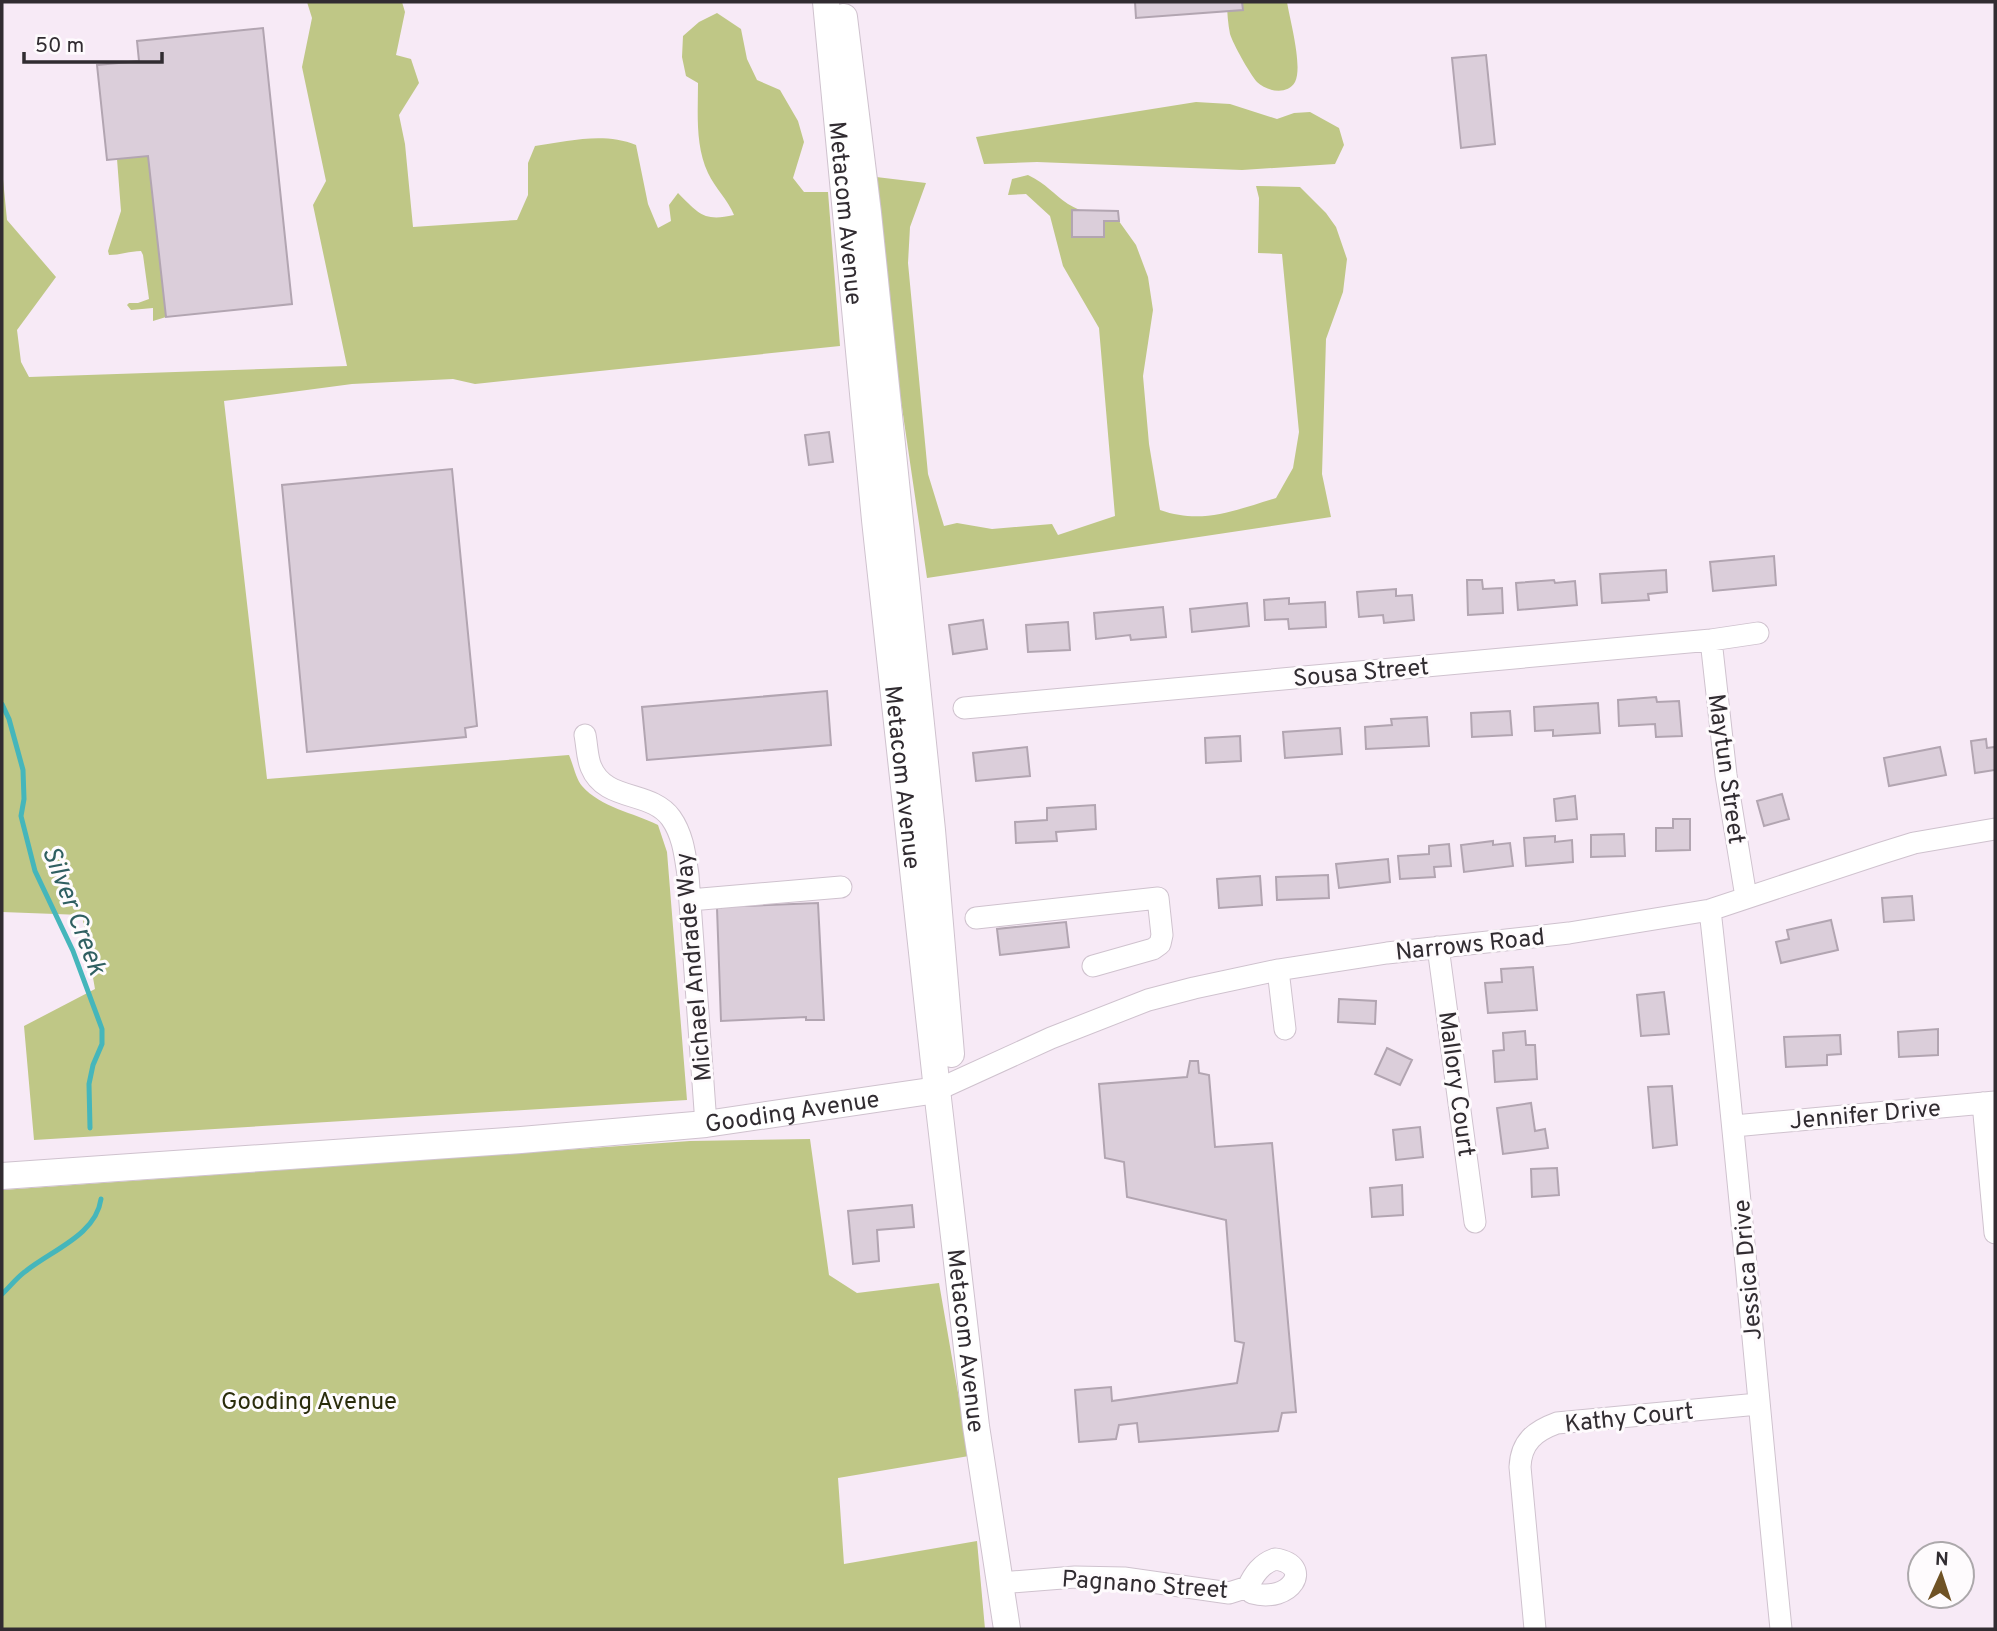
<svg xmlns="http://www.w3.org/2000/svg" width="1997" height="1631" viewBox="0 0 1997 1631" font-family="Overpass,sans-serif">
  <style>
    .green { fill: #bfc786 }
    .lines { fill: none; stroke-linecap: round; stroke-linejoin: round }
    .stream { stroke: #45b6bb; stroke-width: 5 }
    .building { fill: #dbceda; stroke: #b2a5b1; stroke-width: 2 }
    .minor-casing { stroke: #cfc2ce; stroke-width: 23 }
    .major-casing { stroke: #cfc2ce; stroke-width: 28 }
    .minor { stroke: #fff; stroke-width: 21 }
    .major { stroke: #fff; stroke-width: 26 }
    .labels { text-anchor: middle; stroke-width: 6; stroke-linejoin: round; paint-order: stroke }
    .street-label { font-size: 24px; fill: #312c31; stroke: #fefbfd }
    .park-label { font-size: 24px; fill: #2a2c0b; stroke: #fefbfd }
    .water-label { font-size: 26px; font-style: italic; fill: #2f5f61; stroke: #fefbfd }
  </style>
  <rect width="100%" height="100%" fill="#f7eaf6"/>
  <!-- green -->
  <path class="green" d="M307,2h95l3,10 -9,43 15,4 8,24 -20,32 6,29 8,83 104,-7 11,-25v-32l7,-17c34,-5 69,-14 101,-1l12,59 10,24 13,-7 -2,-16 9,-12c21,21 26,29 56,22 -6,-15 -19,-27 -26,-42 -13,-28 -10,-61 -10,-90l-12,-7 -4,-19 1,-21 16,-14 18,-9 24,16 6,30 10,21 23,10 18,31 6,21 -11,36 11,14h24l12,154 -365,38 -22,-5 -101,5 -128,17 43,378 302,-24c4,9 7,24 13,31 18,21 52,27 76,39l9,27 20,248 -653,40 -10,-114 71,-37 -13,-74 -80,-3v-743l5,51 49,57 -39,53 4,32 8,15 318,-11 -34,-161 13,-24 -24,-114 10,-49z
    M1227,2h60c3,18 16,65 8,80 -8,14 -29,9 -38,0 -7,-8 -24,-38 -27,-48 -2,-10 -3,-22 -3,-32z
    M1196,102l34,2 47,15 17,-6 16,-1 29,16 5,17 -9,19 -93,6 -205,-8 -53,2 -8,-27z
    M148,156l18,161 -13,4v-13l-22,2 -4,-5 2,-2h9l11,-4 -6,-44 -2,-4c-11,0 -21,4 -32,4l-1,-4 13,-40 -4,-52z
    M1028,175c19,9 25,19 40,29 14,9 32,12 48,13l20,28 12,32 5,33 -10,66 6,68 11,66c43,15 75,0 116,-12l17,-30 6,-36 -17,-178 -24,-1 1,-55 -3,-12 44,1 26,26 10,14 11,32 -4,33 -17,47 -4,135 9,43 -404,61 -59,-402 58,7 -16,44 -2,36 20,211 16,52 13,-3 35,6 60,-5 6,11 57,-19 -16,-188 -36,-62 -13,-50 -24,-22 -18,1 4,-16z
    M810,1139l19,136 28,18 82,-10 30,173 -131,22 6,86 133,-23 8,88h-983v-439l688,-49z"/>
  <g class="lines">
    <!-- stream -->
    <path class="stream" d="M2,704l7,15 14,51 1,29 -3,17 14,55 38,80 29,78v15l-9,21 -4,19 1,44
      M2,1294c8,-7 15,-17 24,-23 26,-21 70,-36 75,-72"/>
  </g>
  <!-- building -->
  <path class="building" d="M1135,2h107l1,8 -107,8z
    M263,28l29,276 -126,13 -18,-161 -41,4 -10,-95 42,-4 -2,-20z
    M1486,55l9,89 -34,4 -9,-90z
    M1072,210l46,1 1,10h-15v16h-32z
    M829,432l4,30 -24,3 -4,-30z
    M452,469l25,257 -12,2 1,9 -159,15 -25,-267z
    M1774,556l2,29 -63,6 -3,-29z
    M1666,570l1,22 -19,2 1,6 -47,3 -2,-29z
    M1467,580h15l1,9 19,-1 1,25 -35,2z
    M1554,580l1,3 20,-2 2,24 -59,5 -2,-27z
    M1396,589v7l16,-1 2,25 -30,3 -1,-8 -24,2 -2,-25z
    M1289,598v6l36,-2 1,25 -37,2 -1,-10 -23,1 -1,-20z
    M1247,603l2,23 -57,6 -2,-23z
    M1163,607l3,30 -35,3 -1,-5 -34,4 -2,-26z
    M983,620l4,29 -34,5 -4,-29z
    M1068,622l2,28 -42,2 -2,-27z
    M827,691l4,54 -184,15 -5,-53z
    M1656,697l1,5 22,-1 3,35 -26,1 -1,-13 -36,2 -1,-26z
    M1598,703l2,30 -47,3v-6l-18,1 -1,-24z
    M1510,711l2,24 -40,2 -1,-24z
    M1427,717l2,29 -63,3 -1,-22 27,-2 -1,-6z
    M1340,728l2,26 -57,4 -2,-26z
    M1240,736l1,25 -35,2 -1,-25z
    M1986,739l1,9 8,-1v23l-20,3 -4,-32z
    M1027,747l3,29 -54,5 -3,-28z
    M1940,747l6,28 -57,11 -5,-28z
    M1782,794l7,25 -25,7 -7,-25z
    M1575,796l2,23 -21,2 -2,-22z
    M1095,805l1,24 -40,3 1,9 -41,2 -1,-21 32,-2v-12z
    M1673,819h17v31l-34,1v-23h17z
    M1624,834l1,22 -34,1v-22z
    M1555,836v6l17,-2 1,22 -47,4 -2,-28z
    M1493,841v4l17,-2 3,23 -49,6 -3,-27z
    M1449,844l2,22 -17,1 1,10 -35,2 -2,-23 31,-2v-8z
    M1388,859l2,23 -51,6 -3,-24z
    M1328,875l1,23 -52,2 -1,-23z
    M1260,876l2,29 -43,3 -2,-29z
    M721,893l25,13 72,-3 6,117h-18v-3l-85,4 -4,-113h4z
    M1912,896l2,24 -30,2 -2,-24z
    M1831,920l7,30 -57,13 -5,-21 13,-3 -2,-9z
    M1066,922l3,25 -69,8 -3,-26z
    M1533,967l4,43 -49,3 -3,-30 17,-1 -1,-13z
    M1664,992l5,42 -28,2 -4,-41z
    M1339,999l37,2 -1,23 -37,-2z
    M1938,1029v26l-39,2 -1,-25z
    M1525,1031l1,14h9l2,34 -42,3 -2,-31 11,-1 -1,-17z
    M1840,1035l1,19 -14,1v10l-41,2 -2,-30z
    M1387,1048l25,12 -12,25 -25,-11z
    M1190,1061h8l1,12 10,2 6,72 57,-4 24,269 -14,1 -4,18 -139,11 -2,-19 -18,2 -3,14 -37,3 -4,-52 36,-3 1,14 125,-18 7,-40 -9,-2 -9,-121 -99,-23 -3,-35 -19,-4 -6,-74 88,-7z
    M1672,1086l5,59 -24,3 -5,-61z
    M1531,1103l4,28 10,-2 3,19 -45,6 -6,-46z
    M1420,1127l3,30 -27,3 -3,-30z
    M1557,1168l2,27 -27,2 -1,-28z
    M1402,1185l1,30 -31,2 -2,-29z
    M912,1205l2,22 -37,3 2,31 -26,3 -5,-53z"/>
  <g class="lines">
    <!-- minor casing -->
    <g class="minor-casing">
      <path id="minor" d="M1711,640l15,135 20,122
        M964,708l747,-68 47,-7
        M585,735c2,10 2,23 6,32 14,35 60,23 80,51 12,17 14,37 17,57l18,249
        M690,900l151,-13
        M1710,910c27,240 47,480 71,719
        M976,918l182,-20 4,37 -2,9 -7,5 -60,17
        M1438,947l37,275
        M1278,970l7,59
        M937,1090l114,-52 97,-38 46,-12 84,-18 109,-17 182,-20 141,-23 172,-57 32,-10 81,-14
        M1983,1103l12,130
        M1734,1126l261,-24
        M1275,1559c40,6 16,45 -23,34l-4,-6c6,-13 13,-23 27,-28z
        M1000,1583l75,-6 49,1 105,15 19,-6
        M1535,1629l-15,-162c1,-25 15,-36 37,-44l201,-19"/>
    </g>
    <!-- major casing -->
    <g class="major-casing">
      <g id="major">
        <path id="s1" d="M826,2l49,518 62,570 39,336 31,203"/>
        <path d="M844,17l24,196 64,617 19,224"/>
        <path id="s2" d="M2,1176l519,-36 185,-16 231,-34"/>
      </g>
    </g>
    <!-- minor -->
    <use href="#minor" class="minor"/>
    <!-- major -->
    <use href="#major" class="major"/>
  </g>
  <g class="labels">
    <!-- street labels -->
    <g class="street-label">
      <text dy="8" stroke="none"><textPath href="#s1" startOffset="212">Metacom Avenue</textPath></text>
      <text transform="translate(1361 672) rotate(-5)" y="8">Sousa Street</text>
      <text transform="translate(1727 769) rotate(82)" y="8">Maytun Street</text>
      <text dy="8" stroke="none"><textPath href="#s1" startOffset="779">Metacom Avenue</textPath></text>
      <text transform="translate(1470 944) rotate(-6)" y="8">Narrows Road</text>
      <text transform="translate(693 967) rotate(-95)" y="8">Michael Andrade Way</text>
      <text transform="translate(1457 1084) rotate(82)" y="8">Mallory Court</text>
      <text dy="8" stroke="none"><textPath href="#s2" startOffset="793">Gooding Avenue</textPath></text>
      <text transform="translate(1865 1114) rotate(-5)" y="8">Jennifer Drive</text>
      <text transform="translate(1747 1270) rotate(-95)" y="8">Jessica Drive</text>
      <text dy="8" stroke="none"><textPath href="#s1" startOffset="1346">Metacom Avenue</textPath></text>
      <text transform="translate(1629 1417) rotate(-6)" y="8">Kathy Court</text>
      <text transform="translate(1145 1584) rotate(4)" y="8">Pagnano Street</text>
    </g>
    <!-- park labels -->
    <g class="park-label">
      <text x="309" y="1409">Gooding Avenue</text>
    </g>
    <!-- water labels -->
    <g class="water-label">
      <text transform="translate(75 910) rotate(69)" y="9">Silver Creek</text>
    </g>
  </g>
  <!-- border -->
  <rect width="1997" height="1631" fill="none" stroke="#312c31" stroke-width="7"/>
  <!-- north arrow -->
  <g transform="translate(1941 1575) rotate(3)"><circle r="33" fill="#fefbfd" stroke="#aca8ab" stroke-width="2"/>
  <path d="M0-5L12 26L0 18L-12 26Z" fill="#6f5225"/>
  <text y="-10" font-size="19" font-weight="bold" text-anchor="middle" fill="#312c31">N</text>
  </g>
  <!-- scale -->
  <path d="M24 52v10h138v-10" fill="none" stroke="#312c31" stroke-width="3.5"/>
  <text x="35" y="52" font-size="21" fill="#312c31" stroke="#fefbfd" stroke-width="5" paint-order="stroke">50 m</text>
</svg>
